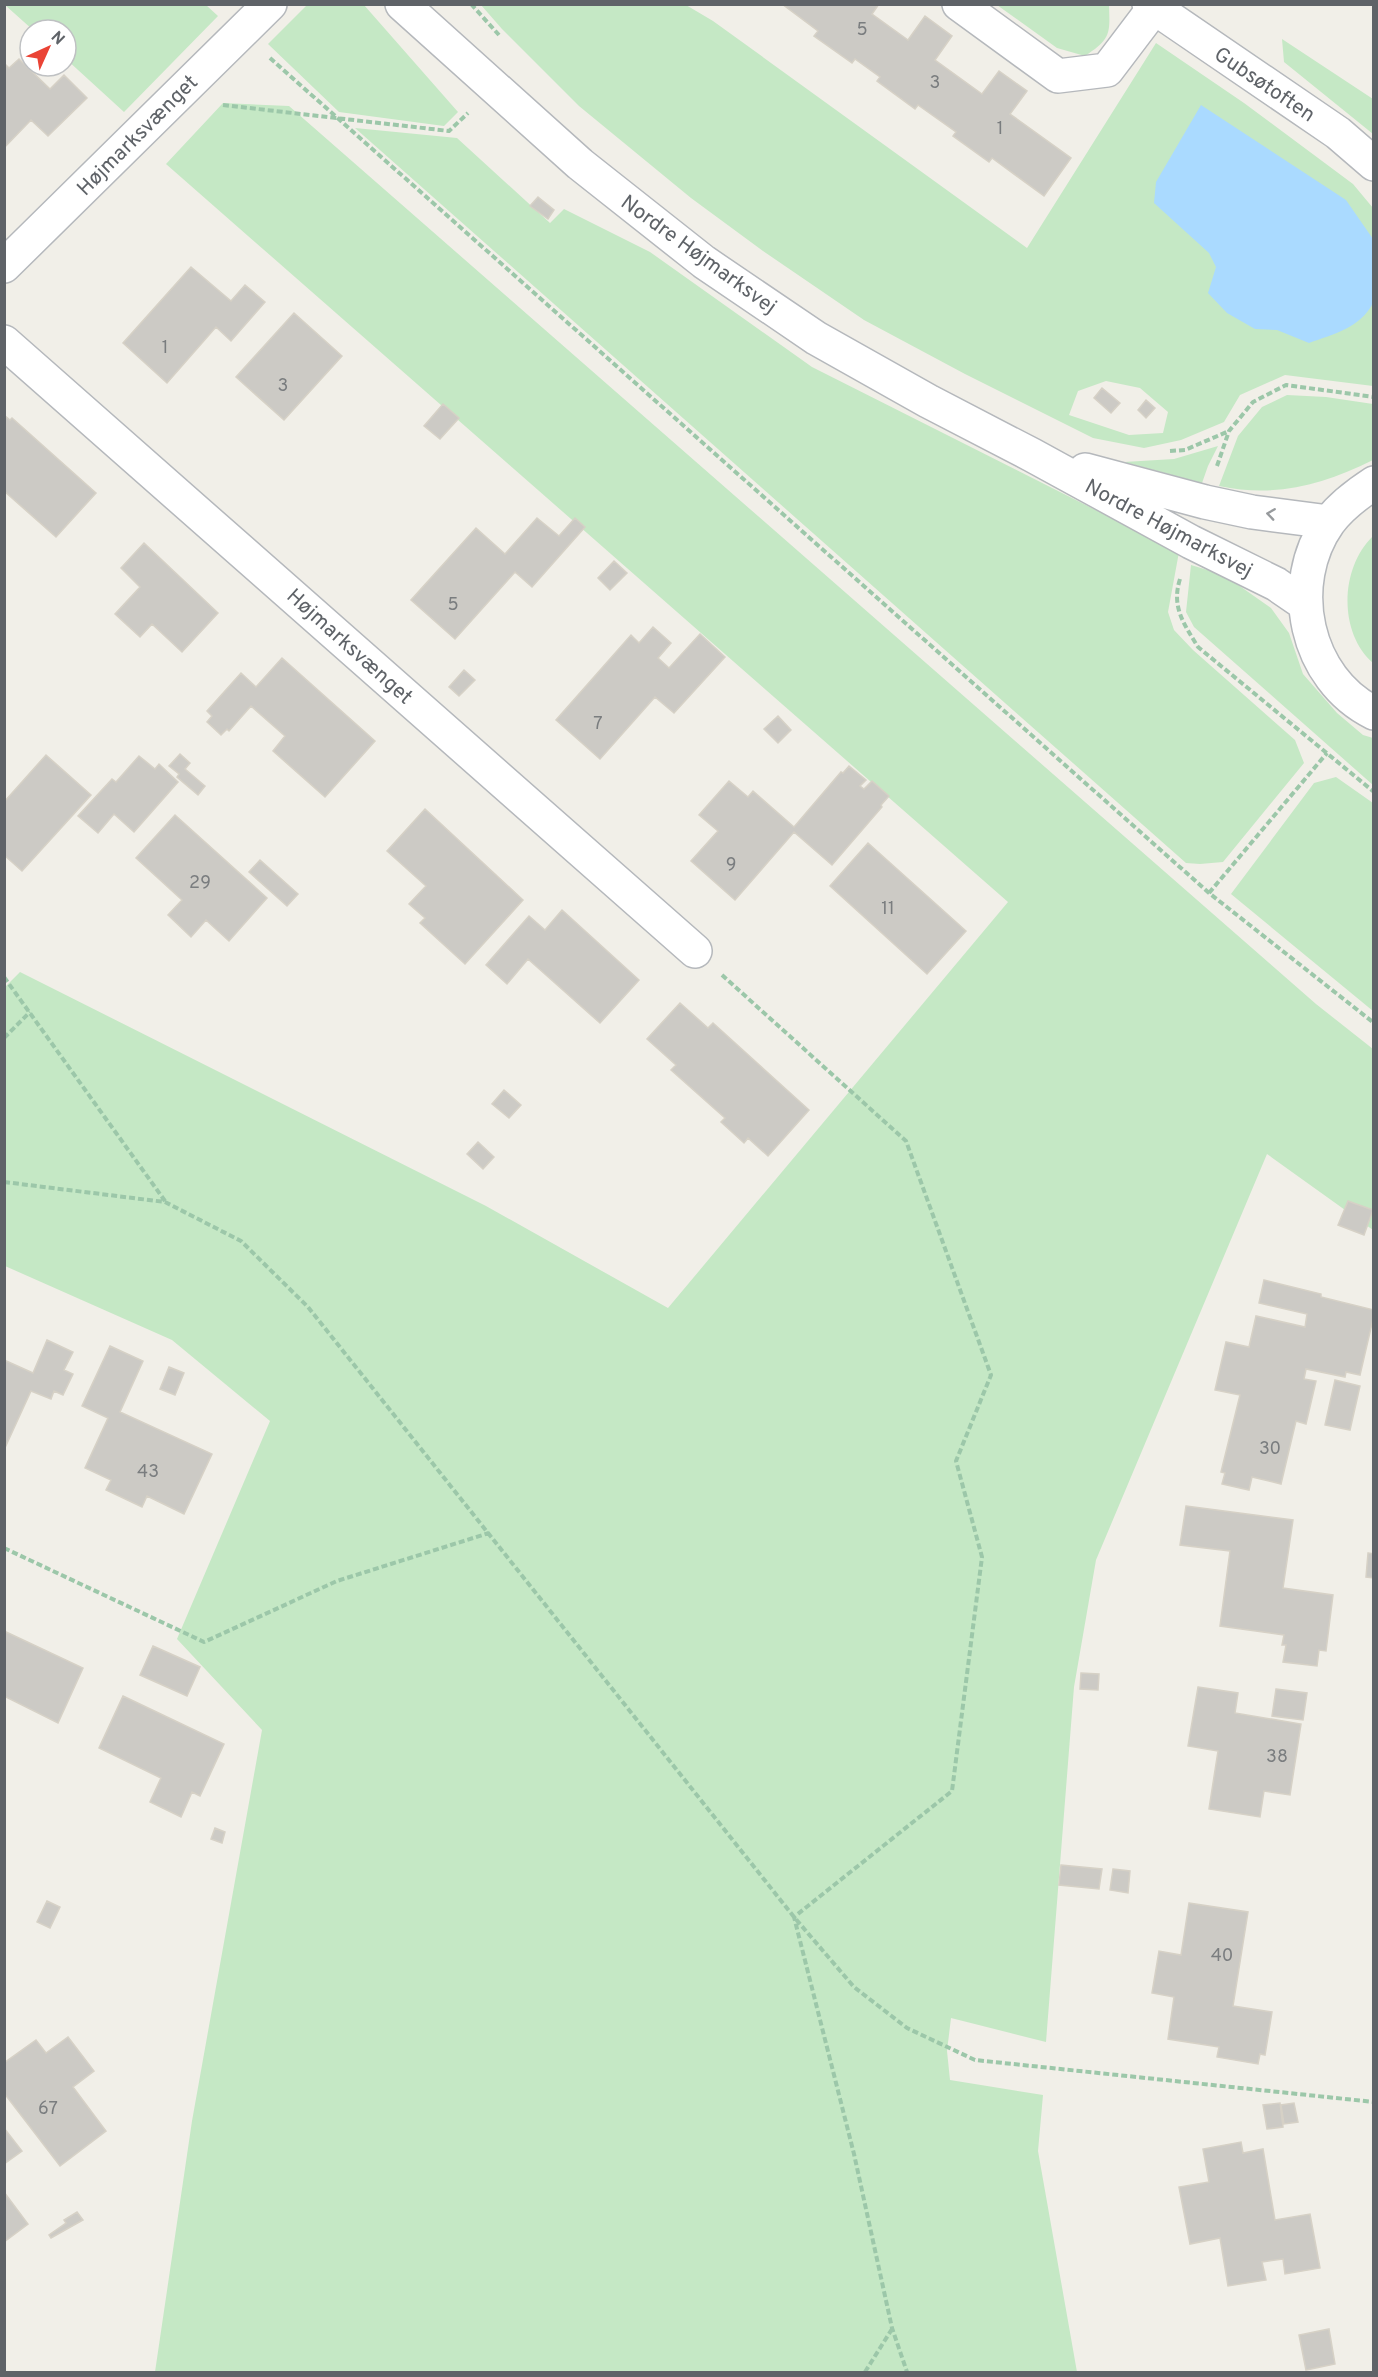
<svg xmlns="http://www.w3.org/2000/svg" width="1378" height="2377" viewBox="0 0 1378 2377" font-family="Overpass,sans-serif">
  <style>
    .green { fill: #c5e8c5; fill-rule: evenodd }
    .water { fill: #aadaff }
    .building { fill: #cccac5; stroke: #d6d1c6; stroke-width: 1.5 }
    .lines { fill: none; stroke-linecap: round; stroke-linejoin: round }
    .minor-casing { stroke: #b5b8bc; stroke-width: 36 }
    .tertiary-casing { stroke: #b5b8bc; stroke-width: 36 }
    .path { stroke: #9cc7a9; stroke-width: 4; stroke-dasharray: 6 3; stroke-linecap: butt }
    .minor { stroke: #fff; stroke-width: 33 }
    .tertiary { stroke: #fff; stroke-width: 33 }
    .oneway { stroke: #979a9d }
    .labels { text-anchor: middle; stroke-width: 6; stroke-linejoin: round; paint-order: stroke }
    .number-label { font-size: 18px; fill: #7a7d7f }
    .street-label { font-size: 21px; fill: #5f6368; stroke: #fff }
  </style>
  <rect width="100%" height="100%" fill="#f1efe8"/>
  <!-- green -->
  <path class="green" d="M5,5h201l12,11 -94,96 -58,-53v-29h-33z
    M307,5h57l94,107 -14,14 -105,-14 -71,-68z
    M481,5h205l27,16 314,227 129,-205 88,60 109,81 20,24v178l-88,-11 -45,20 -16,27 -43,18 -37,8 -51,-10 -128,-64 -101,-54 -101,-69 -72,-53 -112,-92 -77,-77zM1106,381l34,7 28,24 -5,21 -34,2 -60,-20 9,-24z
    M997,5h112c1,29 2,34 -24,51l-28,-8z
    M1282,39l91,60v35l-89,-72z
    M223,103l66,3 1027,898 57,45v181l-106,-76 -171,406 -22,127 -28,355 -95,-24 -4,33 3,29 93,15 -5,56 39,221h-922l37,-251 70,-391 -85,-91 93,-218 -98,-81 -167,-74v-279l15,-15 466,234 182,102 340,-406 -842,-738z
    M355,128l102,10 93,85 14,-14 86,43 162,115 367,185 -11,60 6,18 19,20 102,90 9,23 -81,99 -23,2 -14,-1z
    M1287,395l39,2 47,7v56c-51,25 -97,38 -154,26l19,-50 24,-29z
    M1218,446l-10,20 -6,17 -78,-21 50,-3z
    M1373,536v127c-35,-31 -33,-95 0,-127z
    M1191,565l33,10 47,33 18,25 14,41 34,39 26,22 10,3v47l-179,-158 -8,-15z
    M1336,777l37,26v208l-142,-117 83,-111z"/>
  <!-- water -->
  <path class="water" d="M1201,105l145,95 27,39v64c-13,25 -39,31 -64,40l-32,-13 -22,-1 -28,-16 -19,-20 8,-26 -7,-14 -55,-50 2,-21z"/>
  <!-- building -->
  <path class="building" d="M782,4h97l-7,10 36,26 17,-24 27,20 -17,24 47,34 17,-23 28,20 -17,23 61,44 -27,38 -52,-38 -3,4 -36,-26 3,-4 -38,-27 -3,4 -38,-28 3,-4 -25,-18 -3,4 -38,-27 4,-5z
    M19,59l31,30 14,-14 23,23 -39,38 -17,-16 -27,28v-85l5,5z
    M538,197l16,13 -6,9 -18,-13z
    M191,267l40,34 14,-16 20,17 -34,39 -15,-14 -49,56 -44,-40z
    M294,313l48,43 -58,64 -48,-43z
    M1102,388l18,15 -9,10 -17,-15z
    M1146,400l9,8 -9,10 -8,-8z
    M443,404l16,14 -19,21 -16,-13z
    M4,415l6,5 2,-2 84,75 -40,44 -52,-46z
    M537,518l22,18 16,-18 10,9 -53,60 -17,-15 -60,67 -44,-39 65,-72 29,26z
    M144,543l74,70 -36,39 -30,-28 -12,13 -25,-23 25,-27 -19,-19z
    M614,561l13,12 -17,17 -12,-12z
    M653,627l18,16 -13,15 11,10 31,-34 25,23 -51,56 -19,-16 -55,62 -44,-39 75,-85 8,8z
    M282,658l93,83 -50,56 -52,-46 12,-15 -34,-30 -22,25 -2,-2 -6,6 -14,-13 5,-6 -5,-5 34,-38 15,14z
    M464,670l11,10 -16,16 -10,-9z
    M778,716l13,14 -13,13 -14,-14z
    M180,754l10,9 -5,6 20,17 -7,9 -21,-18 2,-3 -10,-8z
    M46,755l45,40 -69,76 -18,-16v-53z
    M139,756l16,13 4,-5 19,18 -44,50 -20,-18 -16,19 -20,-17 34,-37 4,3z
    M849,766l17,14 -6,6 4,3 8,-8 17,15 -8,9 1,2 -50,58 -38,-33 -59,68 -44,-39 27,-30 -19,-16 30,-34 19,16 5,-6 41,36 47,-55 2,1z
    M425,809l98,91 -58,64 -45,-41 5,-5 -16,-14 17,-18 -39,-35z
    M175,815l92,83 -38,43 -23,-21 -15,17 -23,-22 14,-15 -46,-42z
    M868,843l98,88 -39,43 -97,-88z
    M260,860l38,34 -11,12 -38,-34z
    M562,910l77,70 -39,43 -72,-64 -21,25 -21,-19 43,-49 16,14z
    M680,1003l28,25 5,-5 96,87 -41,46 -20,-18 -4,5 -23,-21 4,-4 -54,-48 5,-5 -29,-26z
    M504,1090l17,15 -12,13 -17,-14z
    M478,1142l16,15 -11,12 -16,-15z
    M1348,1201l25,9 -9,25 -26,-10z
    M1264,1280l57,14v3l53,13v5l-14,60 -14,-3 -1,5 -39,-8 -2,10 12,2 -10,43 -10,-3 -15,63 -29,-7 -3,13 -27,-6 3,-11 -4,-1 19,-77 -25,-5 11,-48 23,5 7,-31 49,11 2,-13 -48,-11z
    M47,1340l26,12 -9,18 9,4 -10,21 -9,-4 -3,8 -20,-8 -27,59v-90l29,13z
    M110,1346l33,15 -23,51 92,42 -28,60 -37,-18 -5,11 -36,-17 5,-10 -26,-12 23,-50 -26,-12z
    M169,1367l15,6 -9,22 -15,-6z
    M1335,1380l25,6 -10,44 -25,-5z
    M1186,1506l107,14 -10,68 50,7 -7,56 -7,-1 -2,16 -34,-4 3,-17h-4l2,-10 -64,-9 10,-75 -50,-6z
    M1368,1553l6,1v24l-8,-1z
    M4,1631l79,37 -25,55 -54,-27z
    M153,1646l47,21 -13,29 -47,-21z
    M1081,1673l18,1 -1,16 -18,-1z
    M1198,1687l40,6 -3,20 66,11 -11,71 -26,-4 -4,26 -51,-8 9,-58 -30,-5z
    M1276,1689l31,4 -4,27 -31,-4z
    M123,1696l101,48 -24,52 -8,-4 -11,25 -31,-15 11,-24 -62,-30z
    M215,1828l10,4 -3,11 -11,-4z
    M1061,1865l41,4 -3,20 -40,-4z
    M1113,1869l17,2 -2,22 -18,-3z
    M47,1901l13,6 -10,21 -13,-6z
    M1189,1903l59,9 -15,94 39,6 -7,43 -5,-1 -2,10 -41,-7 2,-10 -51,-8 6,-42 -22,-4 7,-42 22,4z
    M68,2037l26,34 -21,16 33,44 -46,35 -56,-73v-30l32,-23 10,13z
    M1280,2103l3,24 -16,2 -4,-24z
    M1294,2103l4,19 -14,2 -3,-19z
    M4,2128l18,23 -18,13z
    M1241,2142l2,11 20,-4 12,71 35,-6 10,54 -35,6 -2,-15 -21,3 4,18 -38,6 -8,-48 -30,6 -11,-57 30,-5 -6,-33z
    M4,2192l24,32 -24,18z
    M77,2212l6,8 -32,18 -2,-3 17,-12 -2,-3z
    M1329,2329l6,35 -29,6 -7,-35z"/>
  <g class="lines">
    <!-- minor casing -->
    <g class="minor-casing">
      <path id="minor" d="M959,4l99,72 49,-6 47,-62
        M1149,4l189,129 36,31
        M4,266l266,-262
        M4,342l691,609"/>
    </g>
    <!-- tertiary casing -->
    <g class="tertiary-casing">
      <path id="tertiary" d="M402,4l178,160 124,98 112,76 112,63 104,54 159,87 85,42 29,20
        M1085,470l120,32 47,10 77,10
        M1374,483c-17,11 -33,23 -45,39 -44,62 -24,157 45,191"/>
    </g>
    <!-- path -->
    <path class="path" d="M471,4l28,31
      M270,58l939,835 165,130
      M223,105l226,26 19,-18
      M1170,451l15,-1 44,-19
      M1217,466l12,-35 24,-29 33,-17 88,12
      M1180,579c-9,28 4,45 18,68l176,145
      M1209,893l118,-140
      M722,975l184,166 85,234 -35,86 26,96 -30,234 -158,126 60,237 38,174 15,44
      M4,977l161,224
      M4,1038l26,-26
      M4,1182l161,20 76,39 67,66 486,610 60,70 53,41 68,32 399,42
      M4,1548l200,94 133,-61 152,-48
      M865,2372l27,-43"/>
    <!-- minor -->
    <use href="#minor" class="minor"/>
    <!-- tertiary -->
    <use href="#tertiary" class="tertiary"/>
  </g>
  <!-- one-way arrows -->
  <defs><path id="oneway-chevron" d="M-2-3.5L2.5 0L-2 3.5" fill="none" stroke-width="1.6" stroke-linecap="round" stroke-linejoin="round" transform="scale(1.5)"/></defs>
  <use class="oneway" href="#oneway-chevron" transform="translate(1271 514) rotate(-172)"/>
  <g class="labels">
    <!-- number labels -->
    <g class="number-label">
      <text x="862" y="35">5</text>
      <text x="935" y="88">3</text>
      <text x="1000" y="134">1</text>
      <text x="165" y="353">1</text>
      <text x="283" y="391">3</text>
      <text x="453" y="610">5</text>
      <text x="598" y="729">7</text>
      <text x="731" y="870">9</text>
      <text x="200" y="888">29</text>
      <text x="888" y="914">11</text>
      <text x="1270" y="1454">30</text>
      <text x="148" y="1477">43</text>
      <text x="1277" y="1762">38</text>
      <text x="1222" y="1961">40</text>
      <text x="48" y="2114">67</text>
    </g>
    <!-- street labels -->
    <g class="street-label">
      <text transform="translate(1265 84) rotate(34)" y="7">Gubsøtoften</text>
      <text transform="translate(137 135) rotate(-45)" y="7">Højmarksvænget</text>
      <text transform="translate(699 254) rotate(36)" y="7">Nordre Højmarksvej</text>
      <text transform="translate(1169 528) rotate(28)" y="7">Nordre Højmarksvej</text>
      <text transform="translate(350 646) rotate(42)" y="7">Højmarksvænget</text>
    </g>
  </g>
  <!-- border -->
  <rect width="1378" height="2377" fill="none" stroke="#5f6368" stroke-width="12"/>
  <!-- north arrow -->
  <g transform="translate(48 48) rotate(45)"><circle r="28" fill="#ffffff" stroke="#bfc1c3" stroke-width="1.5"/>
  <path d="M0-4.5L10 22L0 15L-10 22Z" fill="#ea4335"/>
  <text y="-9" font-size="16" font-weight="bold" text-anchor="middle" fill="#5f6368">N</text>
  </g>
</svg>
